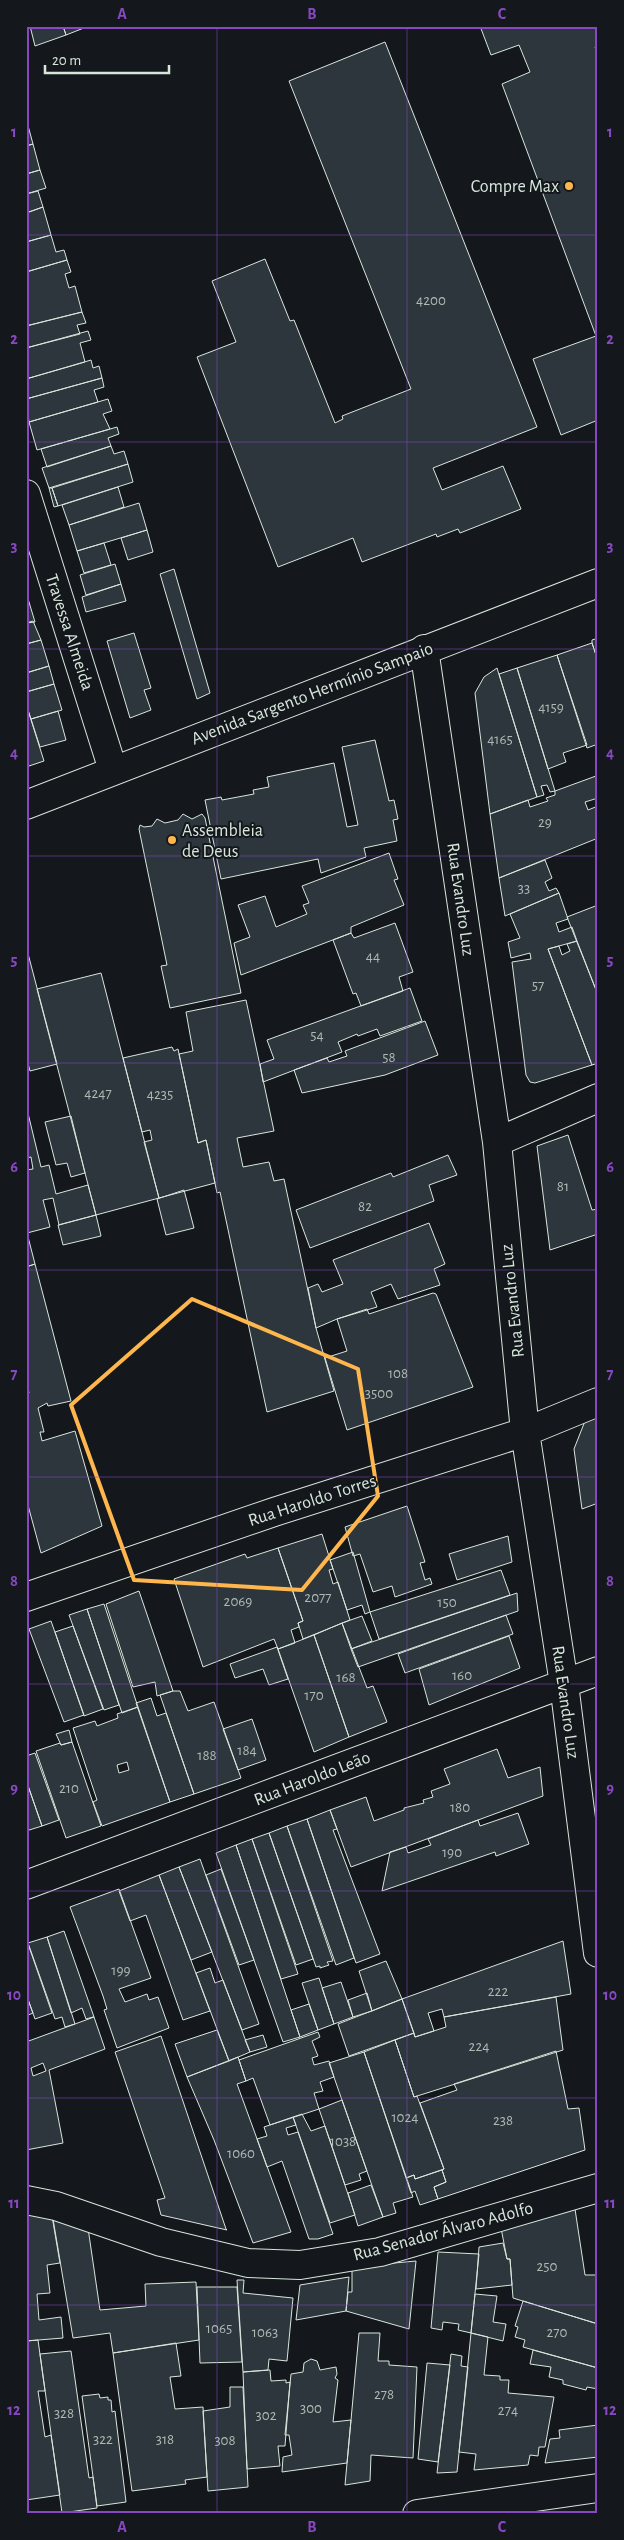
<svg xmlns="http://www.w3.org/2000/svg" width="624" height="2540" viewBox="0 0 624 2540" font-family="'Alegreya Sans',sans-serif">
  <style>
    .building { fill: #2c363c; stroke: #d8e6dc; fill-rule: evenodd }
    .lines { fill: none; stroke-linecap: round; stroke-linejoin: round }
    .street-casing { stroke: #d8e6dc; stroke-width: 30 }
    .secondary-casing { stroke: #d8e6dc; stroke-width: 30 }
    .street { stroke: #14181c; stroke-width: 28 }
    .secondary { stroke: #14181c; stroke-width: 28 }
    .marked { fill: none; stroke: #ffb74d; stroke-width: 4; stroke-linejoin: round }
    .grid { fill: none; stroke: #8948c3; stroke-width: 1; stroke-opacity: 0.55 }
    .poi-dot { fill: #ffb74d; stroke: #14181c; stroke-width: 2 }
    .labels { text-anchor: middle; stroke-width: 4; stroke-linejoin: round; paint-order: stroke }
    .number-label { font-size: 15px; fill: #adbab4 }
    .poi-label { font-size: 18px; fill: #d8e6dc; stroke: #14181c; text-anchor: end }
    .street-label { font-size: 18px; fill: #d8e6dc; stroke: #14181c }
    .neatline { fill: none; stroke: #8948c3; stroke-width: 2 }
    .grid-label { font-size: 16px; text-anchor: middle; font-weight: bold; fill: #8948c3 }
  </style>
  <rect width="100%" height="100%" fill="#14181c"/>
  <!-- building -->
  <path class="building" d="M30,26h33l3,9 -31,11z
    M63,26h26l-23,9z
    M480,26h118v20l-3,1 3,7v366l-37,15 -28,-76 63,-23 -94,-252 28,-12 -11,-27 -28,10z
    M385,42l152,385 -104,41 9,22 61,-24 18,43 -61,24 -2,-4 -21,8 -1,-3 -74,28 -9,-24 -75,29 -81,-210 39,-15 -24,-61 53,-22 25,62 4,-1 41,103 8,-4 -1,-3 69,-27 -122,-308z
    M27,122l6,22 -7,2v-23z
    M33,144l7,26 -14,4v-28z
    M40,170l6,18 -20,6v-20z
    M38,191l5,16 -17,6v-19z
    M43,207l8,28 -25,7v-29z
    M51,235l5,17 8,-2 3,10 -41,12v-30z
    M67,260l4,12 -6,2 4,14 6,-2 7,26 -56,14v-54z
    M82,312l4,11 -9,2 3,9 -54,14v-22z
    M88,331l3,9 -11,3 5,19 -59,17v-31z
    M91,360l2,8 6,-2 3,12 -76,21v-20z
    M102,378l2,9 -10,3 4,12 -69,20 -3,-23z
    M108,399l4,12 -9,3 7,15 -73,21 -8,-28z
    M117,427l2,7 -11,4 3,8 -64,21 -6,-18z
    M111,446l3,8 10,-3 4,13 -79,24 -7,-20z
    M128,464l5,18 -75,24 -6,-18z
    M118,487l6,20 -55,18 -7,-20z
    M49,488h3l6,18 -4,1z
    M139,503l8,27 -70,21 -8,-26z
    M147,530l6,22 -25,8 -7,-22z
    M104,543l7,22 -27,8 -7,-22z
    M115,564l6,20 -35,11 -6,-20z
    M174,569l36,124 -13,6 -37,-125z
    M121,584l5,17 -40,11 -4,-15z
    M26,592l9,30 -9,1z
    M33,621l8,19 -15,4v-21z
    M134,633l17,55 -7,2 7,20 -21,8 -23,-77z
    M598,638v23l-6,-18v-3z
    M41,640l8,26 -23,7v-29z
    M592,643l6,18v83l-11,4 -30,-93z
    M557,655l30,90 -24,8 3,9 -18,7 -31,-101z
    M49,666l5,18 -28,8v-19z
    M497,668l40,129 -47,17 -15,-121 9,-16z
    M517,668l38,123 -5,1 -3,-7 -6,1 3,9 -7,2 -38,-123z
    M54,684l8,26 -31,9 -5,-15v-12z
    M26,704l18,57 -18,6z
    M58,711l8,29 -26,7 -9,-28z
    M375,740l14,61 5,-1 4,19 -5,1 4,21 -33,7 2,9 -45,16 -3,-14 -97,20 -16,-79 16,-3 1,3 32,-6 -1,-4 16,-3 -2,-10 67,-14 13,64 11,-2 -16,-78z
    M596,776l2,22 -13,4 3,8 10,-4v32l-99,40 -9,-64 38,-14 2,7 18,-6 -2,-3 9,-3v-4z
    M183,814l9,5 10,-5 3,4 36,175 -71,15 -9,-42 6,-1 -28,-136 1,-4 4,2 8,-1 5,-7 8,4 13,-3z
    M389,853l9,26 -4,1 10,25 -53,22v6l-110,42 -7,-32 16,-6 -12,-32 27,-9 11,31 31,-13 -4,-9 6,-2 -7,-17z
    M545,860l7,18 -7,4 4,9 7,-3 3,5 -54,23 -6,-38z
    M559,893l9,26 -12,4 3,9 13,-5 5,14 -29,8 44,116 -57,18 -5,-1 -4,-7 -14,-113 19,-3 -1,-6 -19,5 -3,-16 12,-4 -10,-24z
    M598,905v90l-31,-78z
    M395,923l18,49 -14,5 4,14 -42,15 -5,-13 -3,1 -20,-54 18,-7 3,5z
    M577,941l21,54v68l-6,2 -44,-116 11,-3 3,9 8,-4 -3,-7z
    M26,946l31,118 -27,7 -4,-15z
    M101,973l58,225 -63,17 -59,-226z
    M410,988l12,33 -42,15 -3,-7 -19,7 -1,-2 -19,8 4,10 -79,30 -3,-18 14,-5 -7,-19z
    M246,1000l28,131 -37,7 6,29 26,-5 5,19 10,-2 32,149 18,63 -67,21 -47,-220 -3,1 -11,-53 -8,3 -19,-89 14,-3 -7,-39z
    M425,1021l13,34 -53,20 -83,18 -8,-23 33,-12 2,4 18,-6 -2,-5z
    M172,1047l2,4 4,-2 20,94 8,-3 9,43 -56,15 -15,-56 8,-2 -2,-10 -8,2 -19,-74z
    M26,1105l15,62 8,-2 7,29 32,-9 8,30 -37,10 -6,-27 -10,2 7,27 -23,6 -1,-63 7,-1 -2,-12 -5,1z
    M71,1116l14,57 -14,4 -4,-14 -11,2 -11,-43z
    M568,1135l24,75 6,-1v25l-48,16 -13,-104z
    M448,1155l9,20 -28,10 5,16 -124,47 -14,-38 95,-37 2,4z
    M184,1190l10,38 -28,7 -9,-36z
    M96,1215l5,21 -38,9 -5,-20z
    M429,1223l16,41 -11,5 6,16 -42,14 -7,-15 -20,8 6,15 -40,12 -21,9 -8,-40 10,-4 4,8 21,-8 -10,-24z
    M26,1229l9,35 -9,3z
    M35,1264l36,137 -23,5 -1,-3 -9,5 6,24h-4l2,9 33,-10 27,95 -61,27 -15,-55v-105h3l-3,-12v-114z
    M433,1293l3,1 37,93 -126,43 -22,-72 22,-7 -10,-32 30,-10 2,5z
    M598,1416v87l-16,6 -8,-60 11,-28z
    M407,1506l18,56 -5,1 5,17 5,-2 2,6 -37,13 -3,-11 -19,6 -13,-38 -7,2 -8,-29z
    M322,1534l11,35 -4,1 4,14 5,-2 12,38 -47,19 -5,-16 5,-2 -25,-73z
    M508,1536l4,26 -55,18 -8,-26z
    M278,1548l25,73 -5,2 1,4 -8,3 4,13 -17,6 -4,-10 -71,28 -29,-88 71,-25 2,4z
    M353,1552l17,60 -5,2 -3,-9 -15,5 -17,-50z
    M501,1570l9,25 -131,44 -9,-27z
    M139,1591l34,100 -16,5 -2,-14 -22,5 -27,-83z
    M517,1593l1,18 -160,56 -7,-18z
    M104,1604l34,103 -16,6 -35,-104z
    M87,1609l32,96 -15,5 -35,-95z
    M506,1615l7,19 -108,39 -7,-19z
    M362,1616l10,25 -21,8 -9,-26z
    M51,1621l33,94 -20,7 -35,-93z
    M342,1623l25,65 6,-2 14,36 -38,15 -35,-102z
    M73,1626l30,83 -19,7 -29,-84z
    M314,1635l35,102 -35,15 -36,-103z
    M509,1636l11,32 -91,37 -10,-36z
    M277,1647l11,32 -19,6 -6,-16 -28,9 -5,-14z
    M173,1691h7l8,20 26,-9 27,76 -47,16 -34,-99z
    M151,1698l6,18 9,-3 28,81 -24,8 -34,-99z
    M138,1707l32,95 -68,24 -9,-24 4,-2 -24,-72 22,-7 2,5 21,-8 -1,-4zM127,1762l2,8 -10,3 -2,-8z
    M252,1719l14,41 -28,10 -15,-41z
    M69,1730l3,12 -11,3 -5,-11z
    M72,1742l29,84 -35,12 -30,-87 24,-8 1,2z
    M497,1749l11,29 32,-11 3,29 -192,71 -21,-57 36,-13 8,24 30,-11v-2l20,-5 -1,-3 10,-3 -2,-6 19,-7 -6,-15z
    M35,1753l24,67 -17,6 -16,-46v-24z
    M26,1780l16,46 -16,5z
    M330,1810l7,19 -4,1 47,124 -24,9 -49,-144z
    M518,1813l11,31 -33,12 -1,-4 -113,39 8,-39 16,-5 2,6 23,-8 -3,-6 50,-19 2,6z
    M307,1819l47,139 -18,7 -49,-139z
    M287,1826l46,135 -6,1 2,3 -9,3v-2l-4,1 -47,-134z
    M269,1833l44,126 -17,6 -44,-126z
    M252,1839l46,135 -17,5 -45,-134z
    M236,1845l64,192 -17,5 -67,-189z
    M200,1859l59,165 -17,6 -63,-163z
    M179,1867l33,85 -21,8 -32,-85z
    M221,1869l33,91 -15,5 -33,-90z
    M159,1875l51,136 -27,9 -37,-105 -16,6 -11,-30z
    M119,1889l32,89 -32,11 6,13 22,-8 2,6 9,-3 11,31 -52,20 -13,-38 3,-1 -4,-13 -33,-89z
    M64,1931l30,86h-1l-7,2 -4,-11 -11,5 -24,-76z
    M47,1937l28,87 -10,3 -3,-10 -7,2 -27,-76z
    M26,1938l26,75 -17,6 -9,-25z
    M563,1941l8,53 -127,23 -2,-8 -14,4 6,18 -19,6 -13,-38z
    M386,1961l16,38 -30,12 -13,-40z
    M210,1968l5,15 8,-3 27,72 -21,9 -33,-88z
    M319,1978l15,46 -16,6 -16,-47z
    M341,1982l12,35 -19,7 -12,-36z
    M367,1993l5,18 -19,6 -5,-17z
    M26,1994l7,19 -7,3z
    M556,1997l7,53 -149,47 -19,-57 19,-7 1,4 31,-10 -2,-10z
    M402,1999l12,34 -65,23 -11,-32z
    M309,2004l9,26 -18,7 -9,-27z
    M94,2017l11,32 -56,21 14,73 -37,7v-108zM43,2063l3,8 -13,5 -2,-8z
    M217,2030l12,31 -42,16 -12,-33z
    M318,2032l2,5 -8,4 6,15 -6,2 2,7 15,-4 5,16 -14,5 3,9 -9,2 5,16 -49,16 -17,-47 -7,3 -7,-21z
    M263,2035l4,12 -17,5 -5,-12z
    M161,2036l65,193 1,1 -66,-15 -4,-15 8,-2 -50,-146z
    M395,2040l19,57 3,-1 27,73 -29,10 -1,-4 -8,3 -42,-126z
    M556,2051l12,58 11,-1 6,42 -147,49 -4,-12 12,-5 -4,-12 2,-1 -24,-66 37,-13 -3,-6z
    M364,2052l49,145 -20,6 3,10 -13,4 -54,-154z
    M238,2057l8,24 -9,3 54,148 -38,11 -39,-103 -27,-63z
    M342,2100l25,71 -8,3 2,6 -16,5 -26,-76z
    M302,2114l9,17 14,-5 30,89 -25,8 -37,-106z
    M293,2117l3,8 -10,3 2,7 10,-3 35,102 -15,5h-9l-27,-78 -15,6 -10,-28 10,-3 -3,-9z
    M442,2170l4,12 -12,5 4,12 -18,6 -5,-14 -4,2 -5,-15 8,-3 1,4z
    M371,2185l12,32 -25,9 -10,-33z
    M26,2209l26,7 8,47 -13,2 3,28 -13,1 2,26 22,-3 2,21 -37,3z
    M575,2209l10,66h12l1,49 -85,-26 -3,-39h-3l-6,-31z
    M53,2219l35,9 12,82 46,-4 -1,-22 51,-2 3,58 -86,13 -3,-20 -37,5z
    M503,2243l4,16h3l2,26 -36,4 3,-42z
    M438,2252l41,2 -8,79 -13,-3 1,-6 -16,-2 -1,8 -11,-2z
    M416,2261l-7,68 -63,-18 2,-19h4v-25z
    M349,2277l-3,34 -50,9 4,-35z
    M237,2280h7l-1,13 50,5 -6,63 -18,-2 -1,11 -25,2z
    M197,2287h40l5,75 -42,1z
    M475,2294l22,2 -4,26 13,2 -3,17 -32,-8z
    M523,2301l75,23v44l-75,-21 2,-7 -10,-3 3,-10 -3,-1z
    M359,2333h21l-2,28h11v4l28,2 -4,91 -42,-3 -1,26 -25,4z
    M471,2333l17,4 -4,38 16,1v4h9l-1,13 46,4 -9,50h-6l-1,9 -8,-1 -2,10 -54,5 2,-16 -17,-2z
    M38,2340l7,51h-7l7,46 6,-2 9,60 -34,5v-159z
    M176,2343l5,33 -11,1 5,32 28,-2 4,70 -22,3 1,4 -54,7 -19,-138z
    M533,2350l65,18v21l-11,-2 -1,3 -23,-6v-4l-14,-3 2,-10 -21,-3z
    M71,2351l18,127 4,-1 4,31 -35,5 -22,-159z
    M451,2354l11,2 -1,10 7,1 -11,105 -20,1z
    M311,2359l6,2 3,9 16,-3 1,7 -2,4 3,2 -5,42 18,-2 -4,43 -65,9 1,-15 9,-2 -3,-20h-4l6,-61 12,-2 1,-9z
    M427,2363l23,2 -12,97 -20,-3z
    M270,2370l1,11 15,-1v3l4,-1 -5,64h-7l2,20 -33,3 -4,-97z
    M230,2387h13l5,100 -40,4 -5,-80 27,-4z
    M99,2394l1,4 8,-1v3h3l1,12 3,-1 11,91 -29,4 -15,-110z
    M598,2425v32l-53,6 5,-24 10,-1 -1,-8z"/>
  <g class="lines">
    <!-- street casing -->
    <g class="street-casing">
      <path id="street" d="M26,494l87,276
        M424,649l73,493 28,290 39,252 34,269
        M497,1142l101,-44
        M26,1597l248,-85 251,-80 73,-30
        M26,1885l572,-214
        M26,2200l30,6 105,36 87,21 52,2 80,-13 218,-64
        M417,2514l181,-26"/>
    </g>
    <!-- secondary casing -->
    <g class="secondary-casing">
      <path id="secondary" d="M26,805l572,-222"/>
    </g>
    <!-- street -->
    <use href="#street" class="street"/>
    <!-- secondary -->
    <use href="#secondary" class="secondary"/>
  </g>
  <!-- marked area -->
  <path class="marked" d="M192,1299l166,70 20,127 -76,94 -168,-10 -63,-175z"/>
  <!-- grid -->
  <path class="grid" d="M217,26v2488M407,26v2488M26,235h572M26,442h572M26,649h572M26,856h572M26,1063h572M26,1270h572M26,1477h572M26,1684h572M26,1891h572M26,2098h572M26,2305h572"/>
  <!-- markers -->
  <g class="poi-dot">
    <circle cx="569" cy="186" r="5"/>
    <circle cx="172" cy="840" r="5"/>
  </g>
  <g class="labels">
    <!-- number labels -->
    <g class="number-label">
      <text x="431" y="305">4200</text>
      <text x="551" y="712">4159</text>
      <text x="500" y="744">4165</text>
      <text x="545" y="827">29</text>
      <text x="524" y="893">33</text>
      <text x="373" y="961">44</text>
      <text x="538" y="990">57</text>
      <text x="317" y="1040">54</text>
      <text x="389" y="1062">58</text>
      <text x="98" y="1098">4247</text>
      <text x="160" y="1099">4235</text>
      <text x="563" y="1191">81</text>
      <text x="365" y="1211">82</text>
      <text x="398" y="1378">108</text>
      <text x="379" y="1398">3500</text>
      <text x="318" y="1602">2077</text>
      <text x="238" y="1606">2069</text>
      <text x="447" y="1607">150</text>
      <text x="462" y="1680">160</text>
      <text x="346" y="1682">168</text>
      <text x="314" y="1700">170</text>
      <text x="247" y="1755">184</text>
      <text x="207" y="1760">188</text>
      <text x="69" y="1793">210</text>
      <text x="460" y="1812">180</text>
      <text x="452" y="1857">190</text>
      <text x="121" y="1975">199</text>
      <text x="498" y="1996">222</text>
      <text x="479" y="2051">224</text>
      <text x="405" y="2122">1024</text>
      <text x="503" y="2125">238</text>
      <text x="343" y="2146">1038</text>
      <text x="241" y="2158">1060</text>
      <text x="547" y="2271">250</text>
      <text x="219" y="2333">1065</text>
      <text x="265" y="2337">1063</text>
      <text x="557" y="2337">270</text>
      <text x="384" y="2399">278</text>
      <text x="311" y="2413">300</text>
      <text x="508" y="2415">274</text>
      <text x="64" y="2418">328</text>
      <text x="266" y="2420">302</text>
      <text x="103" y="2444">322</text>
      <text x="165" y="2444">318</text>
      <text x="225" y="2445">308</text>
    </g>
    <!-- poi labels -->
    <g class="poi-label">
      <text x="559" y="192">Compre Max</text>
      <text x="182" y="836" text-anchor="start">Assembleia<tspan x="182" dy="21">de Deus</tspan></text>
    </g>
    <!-- street labels -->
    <g class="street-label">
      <text transform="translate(70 632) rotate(72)" y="6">Travessa Almeida</text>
      <text transform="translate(312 693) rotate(-21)" y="6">Avenida Sargento Hermínio Sampaio</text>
      <text transform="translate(461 899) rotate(82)" y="6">Rua Evandro Luz</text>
      <text transform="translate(512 1301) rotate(-96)" y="6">Rua Evandro Luz</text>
      <text transform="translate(312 1500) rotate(-18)" y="6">Rua Haroldo Torres</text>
      <text transform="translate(566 1702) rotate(82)" y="6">Rua Evandro Luz</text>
      <text transform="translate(312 1778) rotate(-21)" y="6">Rua Haroldo Leão</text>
      <text transform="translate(443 2231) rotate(-15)" y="6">Rua Senador Álvaro Adolfo</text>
    </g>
  </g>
  <!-- border -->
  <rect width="624" height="2540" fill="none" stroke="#14181c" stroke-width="55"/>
  <!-- scale -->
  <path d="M45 65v8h124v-8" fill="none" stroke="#d8e6dc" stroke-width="2.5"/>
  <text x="52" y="65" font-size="15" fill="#d8e6dc" stroke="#14181c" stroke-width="4" paint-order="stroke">20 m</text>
  <rect x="28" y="28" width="568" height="2484" class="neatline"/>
  <g class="grid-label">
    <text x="122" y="19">A</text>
    <text x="312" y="19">B</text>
    <text x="502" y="19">C</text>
    <text x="14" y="137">1</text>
    <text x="610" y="137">1</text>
    <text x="14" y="344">2</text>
    <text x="610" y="344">2</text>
    <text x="14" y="551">3</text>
    <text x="610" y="551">3</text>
    <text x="14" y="758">4</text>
    <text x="610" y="758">4</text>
    <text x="14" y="965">5</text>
    <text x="610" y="965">5</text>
    <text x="14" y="1172">6</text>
    <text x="610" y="1172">6</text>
    <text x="14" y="1379">7</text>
    <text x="610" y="1379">7</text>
    <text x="14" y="1586">8</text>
    <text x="610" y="1586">8</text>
    <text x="14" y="1793">9</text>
    <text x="610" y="1793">9</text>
    <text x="14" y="2000">10</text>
    <text x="610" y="2000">10</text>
    <text x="14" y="2208">11</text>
    <text x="610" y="2208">11</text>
    <text x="14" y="2415">12</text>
    <text x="610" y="2415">12</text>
    <text x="122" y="2532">A</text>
    <text x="312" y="2532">B</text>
    <text x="502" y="2532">C</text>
  </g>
</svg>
